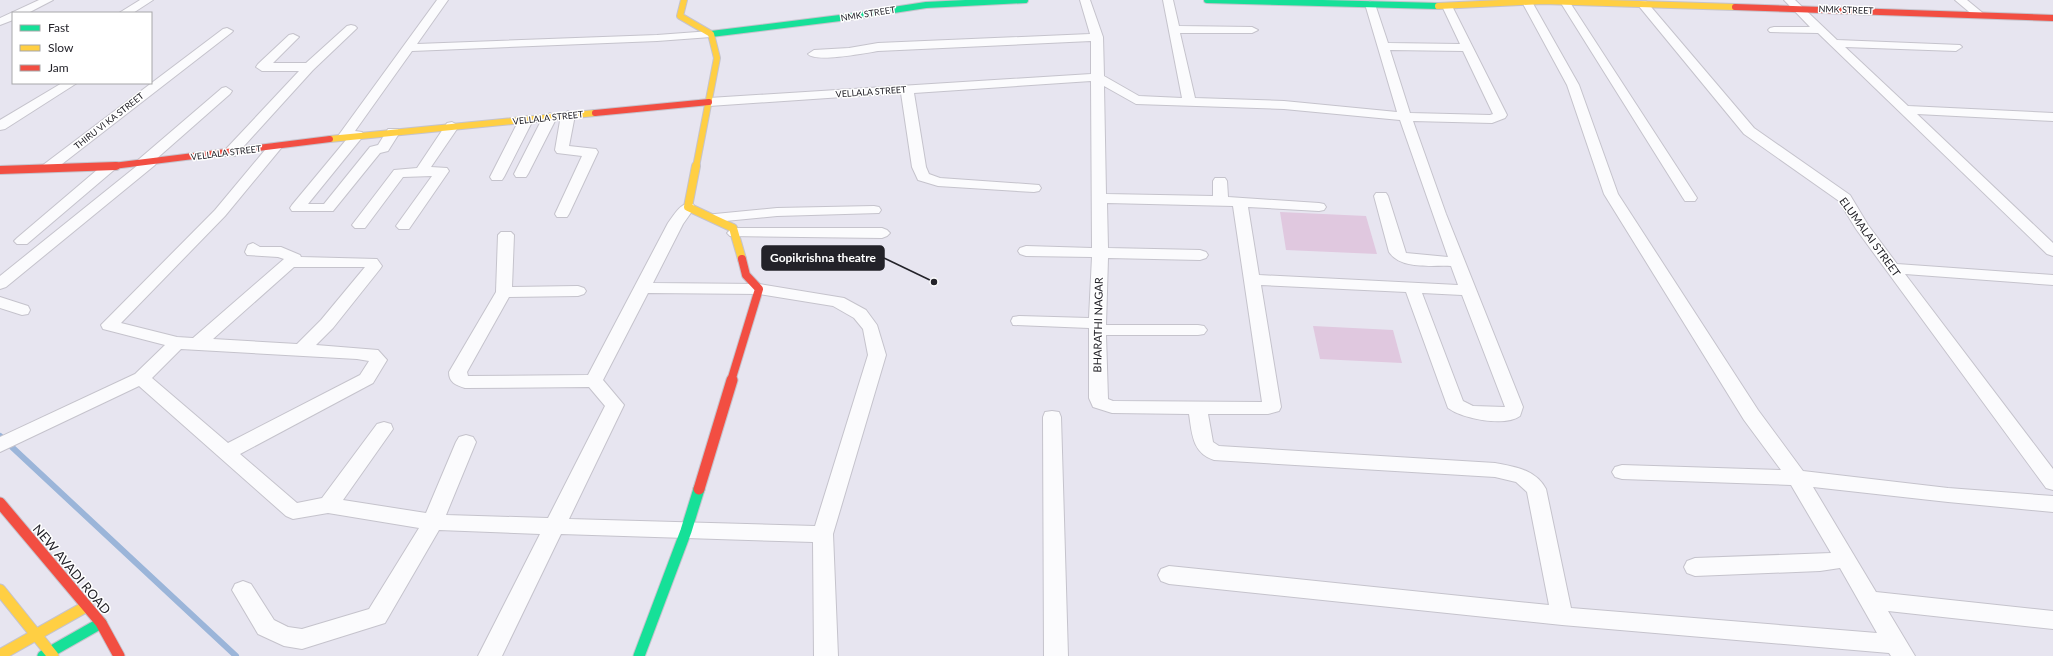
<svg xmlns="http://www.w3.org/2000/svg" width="2053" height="656" viewBox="0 0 2053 656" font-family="Lato,sans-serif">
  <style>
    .green { fill: #e0c8df }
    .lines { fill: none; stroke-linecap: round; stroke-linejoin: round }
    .stream { stroke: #9bb5d9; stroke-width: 6 }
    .street-casing { stroke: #c5c3cc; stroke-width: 2 }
    .fast-far1-casing { stroke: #c5c3cc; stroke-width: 8 }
    .fast-casing { stroke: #c5c3cc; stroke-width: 13 }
    .slow-far2-casing { stroke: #c5c3cc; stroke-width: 8 }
    .slow-far1-casing { stroke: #c5c3cc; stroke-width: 10 }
    .slow-casing { stroke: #c5c3cc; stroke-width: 13 }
    .jam-far2-casing { stroke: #c5c3cc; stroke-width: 8 }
    .jam-far1-casing { stroke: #c5c3cc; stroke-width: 10 }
    .jam-casing { stroke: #c5c3cc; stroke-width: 13 }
    .street { fill: #fbfbfd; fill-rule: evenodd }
    .fast-far1 { stroke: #16e098; stroke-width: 6 }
    .fast { stroke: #16e098; stroke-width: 11 }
    .slow-far2 { stroke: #ffcf43; stroke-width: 6 }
    .slow-far1 { stroke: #ffcf43; stroke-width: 8 }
    .slow { stroke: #ffcf43; stroke-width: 11 }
    .jam-far2 { stroke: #f24e42; stroke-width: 6 }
    .jam-far1 { stroke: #f24e42; stroke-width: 8 }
    .jam { stroke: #f24e42; stroke-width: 11 }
    .labels { text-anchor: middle; stroke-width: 3; stroke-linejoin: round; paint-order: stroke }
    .far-street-label { font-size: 9px; fill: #232229; stroke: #fff }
    .street-label { font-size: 11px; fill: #232229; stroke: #fff }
    .near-street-label { font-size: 13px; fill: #232229; stroke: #fff }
    .leader { fill: none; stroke: #232229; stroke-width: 1.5 }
    .callout-dot { fill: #232229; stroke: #fff; stroke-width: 1.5 }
    .callout { fill: #232229; stroke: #232229; stroke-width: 1.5 }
    .callout-label { font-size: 12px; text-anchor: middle; font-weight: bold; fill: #fff }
  </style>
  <rect width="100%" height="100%" fill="#e7e5f0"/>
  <!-- green -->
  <path class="green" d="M1280,212l86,4 11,38 -91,-4z
    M1313,326l80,4 9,33 -82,-4z"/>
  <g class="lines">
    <!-- stream -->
    <path class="stream" d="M0,436l236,220"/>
    <!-- street casing -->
    <g class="street-casing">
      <path id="street" d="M39,0h14l-25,13h-15v7l-13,5v-7z
        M140,0h13l-20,13h-14z
        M437,0h11l-31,44 240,-9 54,-4 6,3 -6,3 -54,4 -245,10 -57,80 7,1 2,3 -56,69h16l46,-57 8,-2 10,-16h10l2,3 -12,19 -8,2 -47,58h-41l-2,-3 2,-3 54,-65 -6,-1 -2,-3z
        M1080,0h10l13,37 1,39 35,20 43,2 -19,-98h10l6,26 73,1 6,3 -6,3h-72l15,65 89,3 113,11 -32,-108 5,-3 5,3 13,39 72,1 -18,-38 5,-3 4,1 56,111 -2,3 -13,5 -79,-2 33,93 77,193 -3,9c-15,11 -57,3 -72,-8l-42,-116 -145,-7 20,122 -2,4 -11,3h-60l5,28 6,4 276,17c20,4 40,6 51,26l25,119 306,25 -37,-65 -20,3 -125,5 -8,-3 -3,-6 3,-6 8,-3 136,-5 -40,-68 -169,-6 -7,-2 -3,-5 3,-5 7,-2 159,5 -37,-50 -140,-226 -37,-109 -45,-83 1,-2h8l48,85 39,109 140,216 45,61 145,17 105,8v16l-105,-10 -135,-15 63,105 177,19v18l-165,-18 27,45h-24l-2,-3 -327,-28 -393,-41 -8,-3 -3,-6 3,-6 8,-3 380,39 -22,-113 -11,-10 -21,-5 -281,-17c-22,-7 -22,-27 -25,-46l-77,-1 -19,-6 -4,-9v-70l-76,-3 -2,-4 2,-4 6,-1 70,2 3,-61 -66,-1 -6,-2 -2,-3 2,-3 6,-2 66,2 -1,-167 -177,12 12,74 3,7 11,4 99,7 2,3 -2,3 -5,1 -96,-6 -20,-6 -6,-13 -11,-74 -192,13 -6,-4 6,-4 382,-24v-33l-213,10c-12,2 -63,12 -70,3l6,-4 35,-2 29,-5 212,-9zM1390,50l73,1 30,63 -3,1 -80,-2zM1104,86l32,18 148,5 116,11 48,137 -42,-4 -18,-57 -2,-3h-10l-2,3 15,56c12,18 43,13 62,14l7,19 -199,-10 -11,-68 71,4 5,-1 2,-3 -2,-3 -5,-1 -91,-6 -1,-16 -2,-3h-10l-2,3v15l-107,-2zM1107,203l126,3 29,196 -149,-1 -5,-2 -2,-64h92l6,-1 3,-4 -3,-4 -6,-1h-92l2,-67 92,2 6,-2 2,-3 -2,-3 -6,-2 -92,-2zM1422,293l40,2 43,112 -32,-1 -10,-5z
        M1559,0l10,1 128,197 -2,3h-10l-2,-3z
        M1784,0h11l42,40 123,5 2,2 -6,4 -111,-4 63,59 145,7v8l-136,-7 136,129v13l-6,-2 -229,-221 -48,-1 -2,-2 2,-2 4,-1h36z
        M1955,0h12l17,14 -2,2h-8z
        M1638,1h8l108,127 96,67 18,30 29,39 156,11v10l-148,-11 148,195v21l-7,-2 -190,-259 -17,-28 -95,-67 -106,-129 -1,-2z
        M351,25l4,1 2,2 -2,2 -42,40 -78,86h-10l-2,-3 2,-3 74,-79h-37l-6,-4 2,-3 31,-29 4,-1 6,3 -26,26h33l41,-37z
        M227,28l6,3 -2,2 -178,138h-10l-2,-3 2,-3 180,-136z
        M62,83h15l-72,46 -5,1v-10z
        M226,87l6,4 -2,3 -75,66 2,2 -2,3 -149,122 -6,2v-13l138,-111 -2,-2 2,-3 84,-72z
        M568,111l7,4 -6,31 27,3 2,3 -29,62 -2,3h-10l-2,-3 27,-58 -25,-3 -2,-3 6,-35z
        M550,113l7,4 -29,57 -2,3h-10l-2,-3 29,-57z
        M526,116l7,4 -29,57 -2,3h-10l-2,-3 29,-57z
        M452,122l7,4 -28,41 16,1 2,3 -40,58h-10l-3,-3 36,-50 -29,1 -38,51h-10l-3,-3 42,-55 23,-2 30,-45z
        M275,143l5,1 2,3 -57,69 -104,107 56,14 16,1 91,-79 -6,-2 -31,-2 -2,-3 3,-7 5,-2 7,4h21l19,8 1,2 76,2 5,7 -2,3 -47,59 -17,17 62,5 9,10 -14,23 -133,71 57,49 25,-5 55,-74 7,-2 7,2 2,5 -50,71 83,13 30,-71 3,-5 7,-2 7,2 3,5 -30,73 102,3 57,-112 -16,-19 -124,1c-9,-3 -16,-5 -16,-16l47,-80 2,-57 3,-3h10l3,3 -2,52 66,-1 6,2 2,3 -2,3 -6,2 -69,1 -42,75 1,4 120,-1 80,-152c7,-9 13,-22 25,-19l2,3 -12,17 -30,59 106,1 85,14 22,12 11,15 9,30 -53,179 5,122h-24l-1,-114 -252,-8 -59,122h-24l62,-122 -101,-4 -54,93 -83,26 -18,-3 -26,-12 -26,-44 3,-6 8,-3 8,3 23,36 14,7 14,2 67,-20 50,-81 -91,-15 -35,6 -7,-3 -147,-130 -139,66v-15l135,-63 30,-29 -62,-16 -2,-4 114,-115 55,-66zM294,267h71l-44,53 -24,24 -84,-5zM648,293l111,1 74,12 21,12 9,11 5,26 -53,171 -246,-7 55,-114 -21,-25zM181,349l176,10 12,2 -9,14 -132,68 -76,-65z
        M109,163l5,1 2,3 -2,3 -87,74h-10l-3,-3 3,-3 87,-74z
        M874,206l5,1 2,3 -2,3 -102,3 -62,6 -5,-1 -2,-3 2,-3 5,-1 62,-6z
        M735,228h147l5,2 3,3 -3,3 -5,2 -152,-2 -3,-3 3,-3z
        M0,297l28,9 2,4 -2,4 -6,1 -22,-7z
        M1052,411l7,1 2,5 7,239h-24l-1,-239 2,-5z"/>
    </g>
    <!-- fast-far1 casing -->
    <g class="fast-far1-casing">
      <path id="fast-far1" d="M1207,0l231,6
        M711,34l137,-17 78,-12 99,-5"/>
    </g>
    <!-- fast casing -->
    <g class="fast-casing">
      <path id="fast" d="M43,656l58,-33
        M639,656l47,-125 13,-42"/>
    </g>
    <!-- slow-far2 casing -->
    <g class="slow-far2-casing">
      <path id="slow-far2" d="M684,0l-4,16 31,18 6,24 -21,109
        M1438,6l105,-5 192,6
        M330,139l265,-26"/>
    </g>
    <!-- slow-far1 casing -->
    <g class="slow-far1-casing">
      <path id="slow-far1" d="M696,166l-8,41 45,21 9,31"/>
    </g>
    <!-- slow casing -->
    <g class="slow-casing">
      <path id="slow" d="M0,590l53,66
        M0,655l87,-49"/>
    </g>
    <!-- jam-far2 casing -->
    <g class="jam-far2-casing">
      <path id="jam-far2" d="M1735,7l318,11
        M595,113l114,-11
        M105,167l225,-28"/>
    </g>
    <!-- jam-far1 casing -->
    <g class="jam-far1-casing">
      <path id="jam-far1" d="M0,170l116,-4
        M731,381l28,-92 -13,-14 -4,-16"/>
    </g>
    <!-- jam casing -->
    <g class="jam-casing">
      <path id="jam" d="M699,489l33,-109
        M0,503l101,120 18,33"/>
    </g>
    <!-- street -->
    <use href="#street" class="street"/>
    <!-- fast-far1 -->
    <use href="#fast-far1" class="fast-far1"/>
    <!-- fast -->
    <use href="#fast" class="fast"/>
    <!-- slow-far2 -->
    <use href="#slow-far2" class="slow-far2"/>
    <!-- slow-far1 -->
    <use href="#slow-far1" class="slow-far1"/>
    <!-- slow -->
    <use href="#slow" class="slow"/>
    <!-- jam-far2 -->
    <use href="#jam-far2" class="jam-far2"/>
    <!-- jam-far1 -->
    <use href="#jam-far1" class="jam-far1"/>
    <!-- jam -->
    <use href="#jam" class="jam"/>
  </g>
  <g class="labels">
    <!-- far-street labels -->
    <g class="far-street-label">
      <text transform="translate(1846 10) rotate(2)" y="3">NMK STREET</text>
      <text transform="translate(868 14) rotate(-9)" y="3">NMK STREET</text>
      <text transform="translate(871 92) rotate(-4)" y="3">VELLALA STREET</text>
      <text transform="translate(548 118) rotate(-6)" y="3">VELLALA STREET</text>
      <text transform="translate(109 121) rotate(-38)" y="3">THIRU VI KA STREET</text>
      <text transform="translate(226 153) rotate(-7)" y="3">VELLALA STREET</text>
    </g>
    <!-- street labels -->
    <g class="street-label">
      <text transform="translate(1870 237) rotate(54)" y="4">ELUMALAI STREET</text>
      <text transform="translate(1098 325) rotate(-89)" y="4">BHARATHI NAGAR</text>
    </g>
    <!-- near-street labels -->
    <g class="near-street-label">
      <text transform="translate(72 569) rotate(50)" y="5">NEW AVADI ROAD</text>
    </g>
  </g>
  <!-- callouts -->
  <path class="leader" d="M934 282L884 258"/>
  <circle class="callout-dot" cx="934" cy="282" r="4"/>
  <rect class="callout" x="762" y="246" width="122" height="24" rx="4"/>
  <g class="callout-label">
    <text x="823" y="262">Gopikrishna theatre</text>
  </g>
  <!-- legend -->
  <rect x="12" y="12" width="140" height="72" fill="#ffffff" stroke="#a7a7a9"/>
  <rect x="20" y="25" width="20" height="6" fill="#16e098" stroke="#a7a7a9"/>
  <text x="48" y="32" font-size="12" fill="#232229">Fast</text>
  <rect x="20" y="45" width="20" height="6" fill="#ffcf43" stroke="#a7a7a9"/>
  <text x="48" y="52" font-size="12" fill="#232229">Slow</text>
  <rect x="20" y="65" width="20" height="6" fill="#f24e42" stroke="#a7a7a9"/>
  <text x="48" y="72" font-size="12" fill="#232229">Jam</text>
</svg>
